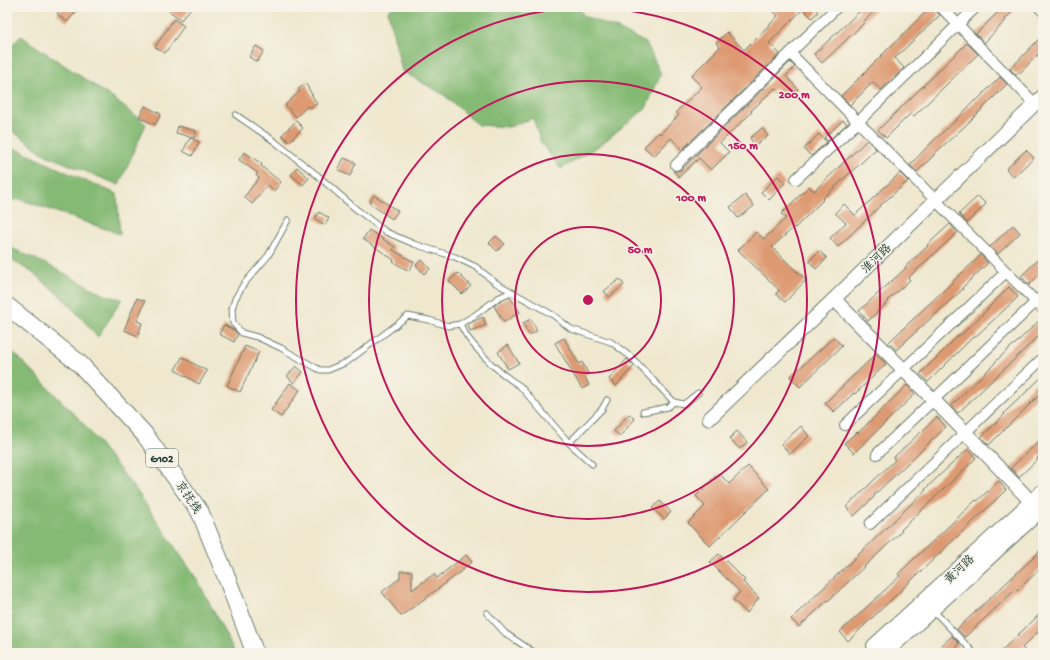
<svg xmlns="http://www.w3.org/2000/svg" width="1050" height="660" viewBox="0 0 1050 660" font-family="'Gochi Hand','LXGW WenKai TC',sans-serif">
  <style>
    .forest { fill: #85ba75; stroke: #527c54 }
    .building { fill: #dd9971 }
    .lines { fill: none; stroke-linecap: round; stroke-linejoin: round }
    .service-casing { stroke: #68796a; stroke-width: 7 }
    .minor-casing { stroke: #68796a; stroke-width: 12 }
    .tertiary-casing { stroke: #68796a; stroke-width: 15 }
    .secondary-casing { stroke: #68796a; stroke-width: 16 }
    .trunk-casing { stroke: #68796a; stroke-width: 19 }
    .service { stroke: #fff; stroke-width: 5 }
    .minor { stroke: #fff; stroke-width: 10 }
    .tertiary { stroke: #fff; stroke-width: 13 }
    .secondary { stroke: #fff; stroke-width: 14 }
    .trunk { stroke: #fff; stroke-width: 17 }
    .ring { fill: none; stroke: #c2185b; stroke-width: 2 }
    .labels { text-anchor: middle; stroke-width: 3; stroke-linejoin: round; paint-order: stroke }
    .shield { fill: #f7f3e8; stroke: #60746a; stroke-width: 1 }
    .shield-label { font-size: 11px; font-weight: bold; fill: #1f3d34 }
    .street-label { font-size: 12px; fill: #1f3d34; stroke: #f7f3e8 }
    .centre { fill: #c2185b; stroke: #f7f3e8; stroke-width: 2 }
    .ring-label { font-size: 12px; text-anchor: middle; font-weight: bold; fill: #c2185b; stroke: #f7f3e8; stroke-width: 3; stroke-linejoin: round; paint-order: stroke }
  </style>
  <rect width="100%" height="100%" fill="#f7f3e8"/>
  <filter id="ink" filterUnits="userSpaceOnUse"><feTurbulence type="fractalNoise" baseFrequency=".025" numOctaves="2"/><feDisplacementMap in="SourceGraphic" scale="8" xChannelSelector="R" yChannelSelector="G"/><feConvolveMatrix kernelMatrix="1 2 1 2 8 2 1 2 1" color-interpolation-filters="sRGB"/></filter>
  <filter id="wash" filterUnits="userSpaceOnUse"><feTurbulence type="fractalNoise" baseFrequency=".012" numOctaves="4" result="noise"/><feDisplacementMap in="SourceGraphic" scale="16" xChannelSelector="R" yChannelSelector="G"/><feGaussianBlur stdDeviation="0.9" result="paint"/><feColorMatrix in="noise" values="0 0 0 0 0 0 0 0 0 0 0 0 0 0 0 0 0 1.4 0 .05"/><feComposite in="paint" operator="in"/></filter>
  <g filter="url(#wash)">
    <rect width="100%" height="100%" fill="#efe8cf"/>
    <!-- forest -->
    <path class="forest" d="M394,7h184l6,9 34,13 28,14 15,31 -15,34 -46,37 -39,24 -20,-26 -8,-25 -24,9 -31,-2 -34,-30 -42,-24 -14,-60z
      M21,36l90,61 35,27 -27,61 -73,-30 -39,-28v-77z
      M7,146l14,5 60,28 36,15 3,40 -101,-35 -12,3z
      M7,246l39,18 59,31 17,4 -24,38 -32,-36 -33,-28 -26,-16z
      M7,348l11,9 64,65 54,68 62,91 37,72h-228z"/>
    <g id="blocks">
      <!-- building -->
      <path class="building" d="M63,7h17l-13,15 -10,-8z
        M164,7h28l-11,13z
        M769,7h44l5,5 -6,6 -9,-9 -34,34 11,11 -98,96 -11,-12 -17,18 -10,-9 15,-15 1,2 19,-19 -3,-3 26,-25 -11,-11 29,-29 -4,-4 11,-11 17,18 34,-34z
        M856,7h23l-16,15 1,1 -42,40 -8,-9 46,-43z
        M931,7h4l1,4 4,4 -45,43 9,10 -23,22 -8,-8 -23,23 -9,-9 46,-46z
        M1004,7h14l-13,12 1,1 -22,23 -8,-9 22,-22 1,1z
        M174,19l10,7 -19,27 -10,-6z
        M1043,35v26l-6,-6 -18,19 -1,-1 -2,2 -6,-6z
        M967,43l11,11 -64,62 -3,-3 -25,25 -8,-8z
        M256,46l8,5 -7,11 -8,-5z
        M790,62l5,5 -9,9 12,13 -12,11 -11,-12 -24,23 1,1 -32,31 9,9 -18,18 -12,-12 -20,19 -6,-6h4l4,-1z
        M1000,77l7,7 -42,42 -31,28v1l-17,17 -7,-7 21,-22 27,-25 17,-18 1,1z
        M306,84l11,20 -7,4 -2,-2 -12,11 -11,-12 15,-14 -2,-2z
        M145,106l16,8 -6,11 -16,-8z
        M843,120l4,4 -19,17 -4,-3z
        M296,121l7,7 -14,14 -7,-7z
        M178,126l18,5 -2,7 -18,-5z
        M762,128l6,8 -13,10 -5,-8z
        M819,134l8,8 -16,14 -7,-7z
        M190,138l9,4 -7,14 -9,-5z
        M867,140l9,9 -54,50 1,1 -28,28 -1,-1 -22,20 25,25v-1l9,9 -21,22 -9,-8 3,-4 -41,-40 18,-18 8,7 22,-21 -5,-4 28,-28 5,5z
        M1026,150l8,8 -21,19 -7,-8z
        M244,152l18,12 -1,2 20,16 -7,9 -6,-6 -16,19 -8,-7 15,-19 -3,-3 2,-2 -19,-13z
        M344,158l12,5 -6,13 -12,-6z
        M297,167l12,11 -6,7 -12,-10z
        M900,173l8,8 -26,23 -44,43 -8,-9 16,-15 -11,-10 9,-9 11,11z
        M778,176l7,7 -16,17 -8,-8z
        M374,195l24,16 -6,8 -23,-16z
        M745,195l9,11 -16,12 -8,-11z
        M978,196l8,8 -19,19 -8,-9z
        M319,212l10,6 -4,7 -10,-6z
        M950,224l7,8v1l-49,45 2,2 -22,20 1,1 -21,20 -9,-10 47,-43 -1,-1 23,-21 -1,-1z
        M1013,225l7,8 -22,21 -8,-7z
        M369,230l26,17 -2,3 21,12 -5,9 -16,-9 1,-2 -31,-21z
        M496,236l9,8 -8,7 -8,-8z
        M819,251l8,7 -11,11 -7,-8z
        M981,255l7,8 -26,25 1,1 -67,61 -7,-8z
        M1043,255v16l-14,14 -8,-9z
        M422,260l8,9 -6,5 -8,-9z
        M458,273l13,13 -9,8 -13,-13z
        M620,279l4,6 -15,12 -5,-6z
        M1009,287l9,10 -44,41 -1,-1 -45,45 -8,-8 40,-40 1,1 27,-26v-1z
        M510,297l10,15 -16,10 -10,-16 6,-5z
        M137,298l8,3 -8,20 5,2 -4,13 -14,-6z
        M483,317l3,8 -16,6 -2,-7z
        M1043,317v15l-85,81 -7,-7 44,-43v-1l18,-17h1z
        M531,319l6,12 -8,4 -6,-12z
        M224,325l10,5 4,4 -4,8 -15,-8z
        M834,337l8,9 -42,41 -10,-10z
        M564,338l15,26 3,-2 6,11 -4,2 5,10 -7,4 -27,-46z
        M508,345l11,18 -11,6 -10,-17z
        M245,346l14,6 -19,40 -13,-6z
        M876,354l10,10 -31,30 -1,-1 -20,19 -9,-9z
        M182,357l25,14 -8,13 -24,-14z
        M627,359l7,7 -18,20 -7,-7z
        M296,366l7,6 -9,11 -7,-7z
        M1043,376v15l-54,54 -8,-8 24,-23 -1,-1z
        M290,383l10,7 -19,27 -10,-7z
        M907,385l8,9 -61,59 -10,-10 13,-11 1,1z
        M629,414l6,5 -15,17 -6,-5z
        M937,417l9,10 -72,68 1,1 -21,20 -8,-9 49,-47 -2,-2z
        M801,426l8,10 -19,18 -9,-10z
        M737,431l10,11 -7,7 -11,-10z
        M1043,437v19l-2,-2 -4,4 1,1 -19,18 -8,-9z
        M968,449l8,9 -75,72 1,1 -74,70v-1l-29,27 -8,-8 135,-129 -1,-1z
        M748,466l21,23 -59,57 -22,-23 17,-17 -9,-10 23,-23 10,11z
        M999,481l7,9 -158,151 -8,-9 60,-56 -2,-2 52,-49 26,-25 1,1z
        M660,501l11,11 -7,7 -12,-11z
        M1043,547v19l-26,25 -1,-2 -51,48 -8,-8 77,-72z
        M719,554l26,26 -2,2 16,16 -12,15 -14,-13 7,-8 -30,-30z
        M466,555l6,7 -18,15 -53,39 -19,-24 18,-14v-7h12v19l22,-16 3,4z
        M1043,611v16l-21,21 6,5h-29z
        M952,636l7,7 -2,2 1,1 -7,7h-18z"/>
    </g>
  </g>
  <g filter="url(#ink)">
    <use href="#blocks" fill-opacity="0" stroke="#68796a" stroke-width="1"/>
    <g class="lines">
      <!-- service casing -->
      <g class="service-casing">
        <path id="service" d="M236,115l38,26 43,34 39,34 30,23 28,12 41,13 21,10 20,16 57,32 18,14 40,13 20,15 43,45 10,2 14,-11
          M288,220l-20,36 -25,29 -8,14 -3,10 1,14 9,10 15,4 24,11 39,22h8l19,-8 61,-46 21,4 19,6 12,-2 15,-9 23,-17 13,-6
          M460,324c3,6 7,13 12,19 13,16 30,32 48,43l49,57 23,21
          M643,412l25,-5 6,-5
          M569,443l33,-34 5,-9
          M933,610l41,43
          M487,613l18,20 30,20"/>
      </g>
      <!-- minor casing -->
      <g class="minor-casing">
        <path id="minor" d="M941,7l94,97
          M1039,7l4,4
          M790,53l253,256
          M676,165l161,-158
          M796,179l62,-57 118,-115
          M845,425l161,-153
          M877,454l166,-159
          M870,524l173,-166"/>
      </g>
      <!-- tertiary casing -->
      <g class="tertiary-casing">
        <path id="tertiary" d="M834,299l131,133 73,77
          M709,419l125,-120 209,-203"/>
      </g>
      <!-- secondary casing -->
      <g class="secondary-casing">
        <path id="secondary" d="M874,646l169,-155
          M885,653l158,-145"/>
      </g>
      <!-- trunk casing -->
      <g class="trunk-casing">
        <path id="trunk" d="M7,306l73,58 65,71 55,77 28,69 27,72"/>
      </g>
      <!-- service -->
      <use href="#service" class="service"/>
      <!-- minor -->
      <use href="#minor" class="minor"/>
      <!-- tertiary -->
      <use href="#tertiary" class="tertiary"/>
      <!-- secondary -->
      <use href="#secondary" class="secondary"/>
      <!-- trunk -->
      <use href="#trunk" class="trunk"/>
    </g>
  </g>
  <!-- distance rings -->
  <g class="ring">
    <circle cx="588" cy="300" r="73"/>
    <circle cx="588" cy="300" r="146"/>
    <circle cx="588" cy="300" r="219"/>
    <circle cx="588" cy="300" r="292"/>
  </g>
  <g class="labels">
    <!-- shield labels -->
    <rect class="shield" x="146" y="449" width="32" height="18" rx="3"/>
    <g class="shield-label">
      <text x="162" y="462">G102</text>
    </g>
    <!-- street labels -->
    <g class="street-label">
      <text transform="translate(876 258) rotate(-44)" y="4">淮河路</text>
      <text transform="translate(189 497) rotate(56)" y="4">京抚线</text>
      <text transform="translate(959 569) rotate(-43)" y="4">黄河路</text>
    </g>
  </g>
  <circle cx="588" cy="300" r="6" class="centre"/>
  <g class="ring-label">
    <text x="794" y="98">200 m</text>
    <text x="743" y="149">150 m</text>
    <text x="691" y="201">100 m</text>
    <text x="640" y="253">50 m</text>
  </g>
  <!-- margin -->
  <rect width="1050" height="660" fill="none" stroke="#f7f3e8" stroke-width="24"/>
</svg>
